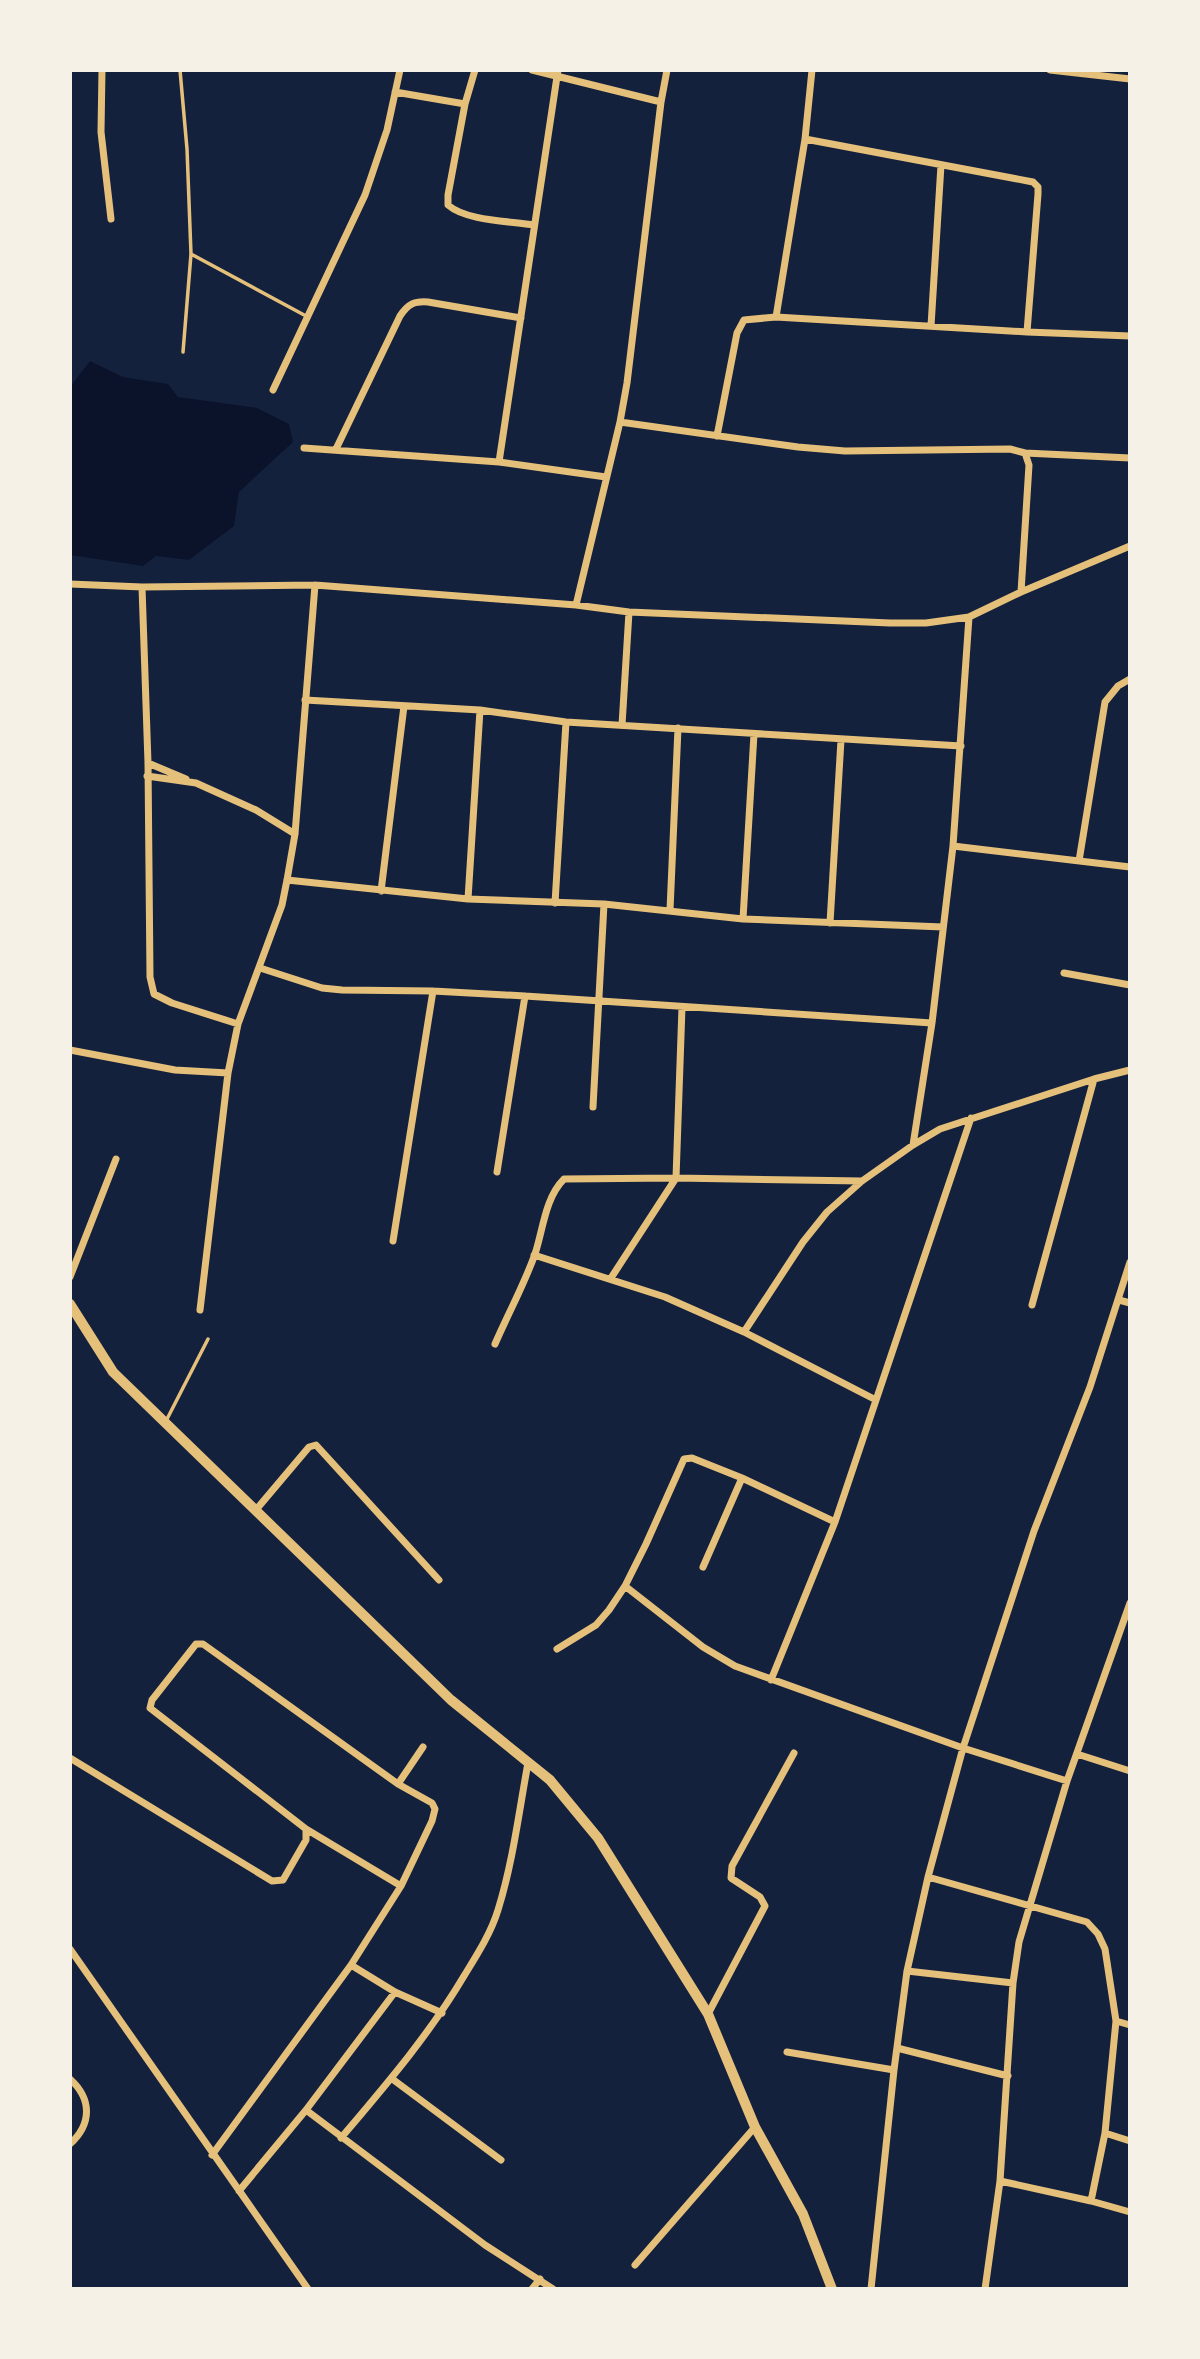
<svg xmlns="http://www.w3.org/2000/svg" width="1200" height="2359" viewBox="0 0 1200 2359" font-family="Lora,serif">
  <style>
    .water { fill: #0b132b }
    .lines { fill: none; stroke-linecap: round; stroke-linejoin: round }
    .service { stroke: #e5c07b; stroke-width: 3.5 }
    .minor { stroke: #e5c07b; stroke-width: 7 }
    .tertiary { stroke: #e5c07b; stroke-width: 10 }
  </style>
  <rect width="100%" height="100%" fill="#14213d"/>
  <!-- water -->
  <path class="water" d="M90,361l33,16 45,7 10,13 79,11 32,16 4,18 -54,50 -5,34 -45,34 -33,-4 -13,10 -73,-11v-168z"/>
  <g class="lines">
    <!-- service -->
    <path class="service" d="M180,70l7,79 4,105 -8,98
      M191,254l115,62
      M166,1421l42,-82"/>
    <!-- minor -->
    <path class="minor" d="M102,70l-1,62 10,87
      M475,70l-10,34 -17,91v10c18,16 62,16 86,20
      M532,70l129,32
      M1050,70l80,9
      M395,92l70,12
      M805,139l228,43 5,5v7l-11,138
      M776,317l29,-178 7,-69
      M931,326l10,-161
      M273,390l92,-195 22,-65 13,-60
      M620,422l178,25 47,4 165,-2 15,4 4,12 -8,127
      M717,436l20,-103 7,-13 32,-3 251,15 103,4
      M304,448l195,14 107,15
      M336,449l64,-133c8,-12 14,-15 28,-14l93,16
      M1025,453l105,5
      M499,462l59,-392
      M70,584l72,3 173,-2 261,20 53,7 261,11h36l43,-6 52,-25 109,-46
      M142,587l6,176 2,214 4,17 18,9 66,21
      M576,605l44,-183 7,-39 34,-281 6,-32
      M305,700l175,10 86,12 395,24
      M622,725l7,-113
      M148,763l38,16
      M147,776l49,7 60,27 39,24
      M953,846l177,21
      M1079,861l26,-159 13,-16 12,-7
      M287,880l181,19 136,5 139,15 200,8
      M381,891l23,-185
      M468,899l12,-189
      M555,903l11,-181
      M670,910l8,-182
      M743,919l11,-185
      M830,923l11,-183
      M260,968l62,20 20,2 91,1 92,5 407,27
      M1064,973l66,12
      M70,1050l105,20 53,3
      M593,1107l11,-203
      M913,1145l19,-122 21,-177 16,-229
      M497,1172l28,-176
      M393,1241l40,-250
      M534,1255l131,42 79,35 132,68
      M70,1277l46,-118
      M611,1278l65,-100 6,-171
      M1119,1300l11,3
      M1032,1305l62,-226
      M200,1310l28,-237 10,-49 44,-119 5,-25 8,-46 20,-249
      M744,1332l59,-90 24,-30 35,-31 51,-36 27,-16 154,-50 36,-9
      M495,1344c13,-30 29,-59 40,-90 8,-24 10,-56 29,-75l112,-1 186,3
      M255,1511l54,-64 7,-2 123,135
      M703,1567l39,-89
      M625,1586l78,61 32,19 228,82 104,33
      M557,1649l39,-24 13,-15 16,-24 21,-42 38,-85 8,-1 50,20 93,44
      M771,1680l64,-158 136,-404
      M1077,1754l53,17
      M70,1758l202,123 11,-1 23,-40v-11l-156,-121 2,-8 44,-56h7l195,140 34,19 3,6 -3,12 -31,65 -50,79 -139,190
      M398,1784l25,-37
      M306,1829l95,57
      M928,1877l159,45 11,12 7,15 11,72 -11,112 -14,68
      M70,1949l238,340
      M351,1965l44,27 47,21
      M907,1971l106,12
      M708,2014l57,-108 -5,-9 -29,-19 1,-12 62,-113
      M1116,2021l14,4
      M897,2048l111,28
      M787,2052l107,18
      M391,2078l110,82
      M70,2079c22,20 22,45 0,65
      M306,2110l179,135 68,44
      M1105,2133l25,8
      M341,2138c44,-52 88,-103 123,-162 13,-21 27,-43 34,-66 15,-48 21,-99 30,-147
      M1000,2181l91,20 39,11
      M239,2191l67,-81 89,-118
      M635,2265l120,-138
      M532,2289l8,-10
      M871,2289l23,-219 13,-99 21,-94 35,-129 71,-217 56,-144 40,-125
      M985,2289l15,-108 13,-198 6,-41 48,-161 63,-178"/>
    <!-- tertiary -->
    <path class="tertiary" d="M70,1304l43,68 338,328 99,80 48,58 110,176 47,113 48,87 29,75"/>
  </g>
  <!-- border -->
  <rect width="1200" height="2359" fill="none" stroke="#f6f1e7" stroke-width="144"/>
</svg>
